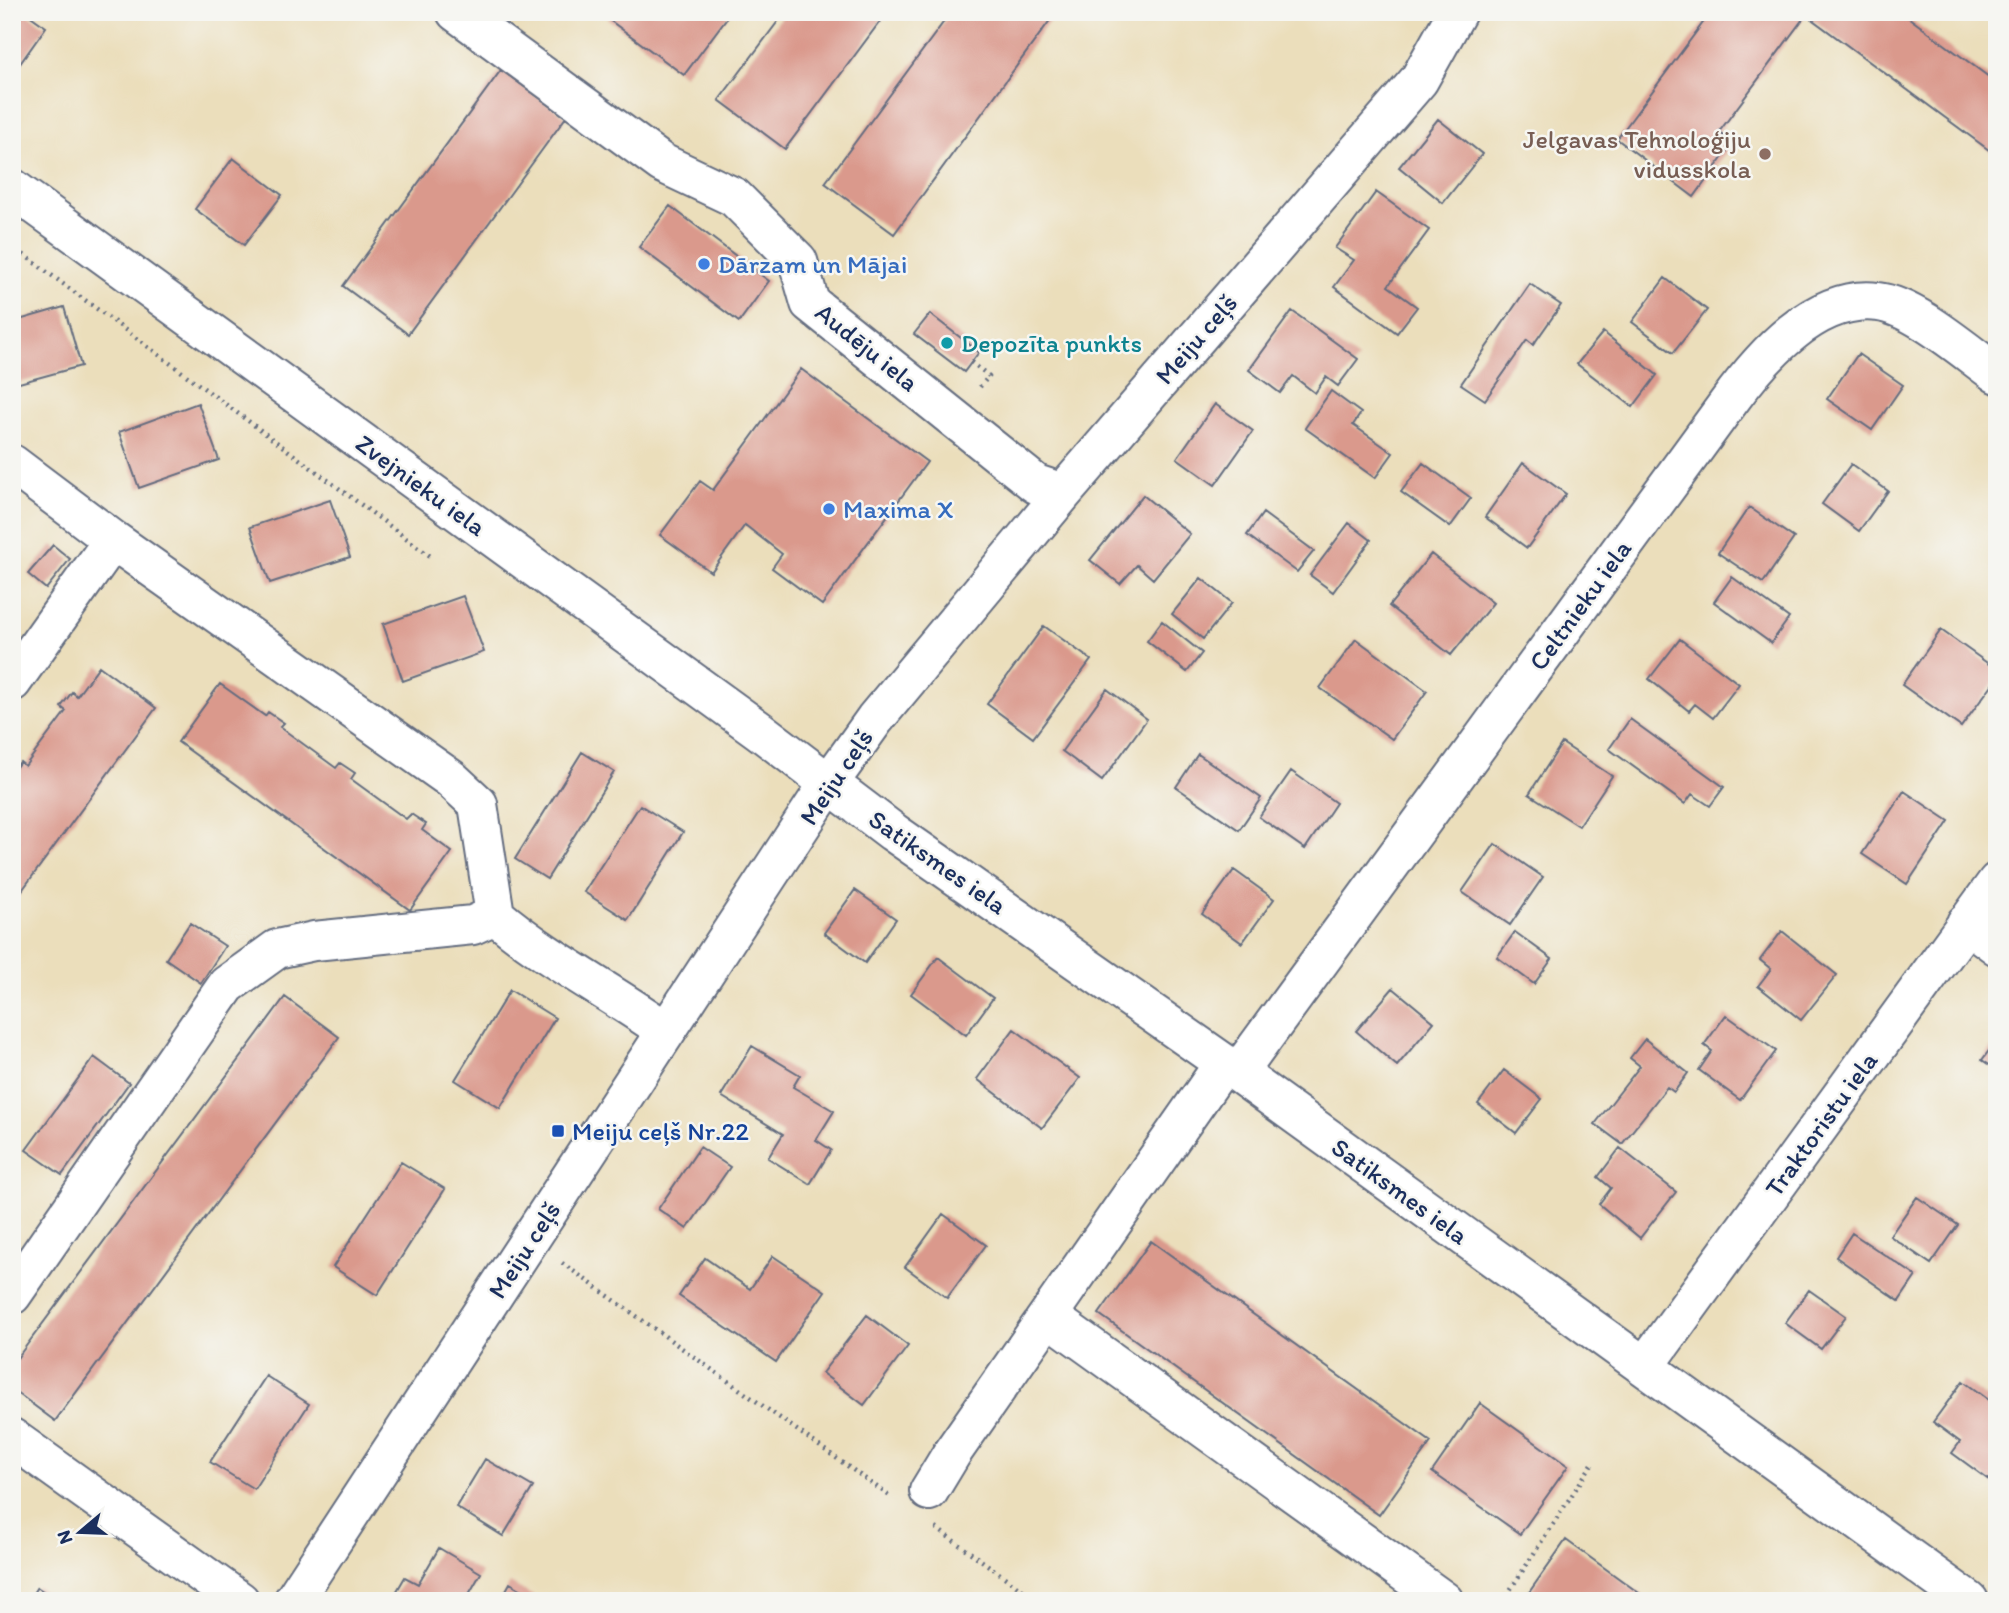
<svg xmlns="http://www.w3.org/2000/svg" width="2009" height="1613" viewBox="0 0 2009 1613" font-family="Itim,sans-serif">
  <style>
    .building { fill: #da998c }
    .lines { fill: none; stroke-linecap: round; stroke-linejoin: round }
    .minor-casing { stroke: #646c7f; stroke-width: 42 }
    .path { stroke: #646c7f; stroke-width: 4.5; stroke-dasharray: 2 5; stroke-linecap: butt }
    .minor { stroke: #fff; stroke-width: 38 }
    .education-dot { fill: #8d6e63; stroke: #f6f6f2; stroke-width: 2.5 }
    .shop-dot { fill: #3f7fe0; stroke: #f6f6f2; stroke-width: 2.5 }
    .culture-dot { fill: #0f9aa8; stroke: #f6f6f2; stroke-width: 2.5 }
    .transit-dot { fill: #1a4fb4; stroke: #f6f6f2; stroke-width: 2.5 }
    .labels { text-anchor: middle; stroke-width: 5; stroke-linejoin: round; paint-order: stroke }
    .education-label { font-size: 26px; fill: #785e54; stroke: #f6f6f2; text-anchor: end }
    .shop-label { font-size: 26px; fill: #366cbe; stroke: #f6f6f2; text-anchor: start }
    .street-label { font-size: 26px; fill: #1b2f5e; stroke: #f6f6f2 }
    .culture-label { font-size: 26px; fill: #0d838f; stroke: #f6f6f2; text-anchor: start }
    .transit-label { font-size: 26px; fill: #164399; stroke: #f6f6f2; text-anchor: start }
  </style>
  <rect width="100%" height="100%" fill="#f6f6f2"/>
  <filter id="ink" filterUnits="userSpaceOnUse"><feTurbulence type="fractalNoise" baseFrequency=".0143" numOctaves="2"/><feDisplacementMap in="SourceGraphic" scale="14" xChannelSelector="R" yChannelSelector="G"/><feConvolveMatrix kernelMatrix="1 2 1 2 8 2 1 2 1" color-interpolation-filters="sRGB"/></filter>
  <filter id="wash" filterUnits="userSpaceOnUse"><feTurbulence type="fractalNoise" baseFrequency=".00686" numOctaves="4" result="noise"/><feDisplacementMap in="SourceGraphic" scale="28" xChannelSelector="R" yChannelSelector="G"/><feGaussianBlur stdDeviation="1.57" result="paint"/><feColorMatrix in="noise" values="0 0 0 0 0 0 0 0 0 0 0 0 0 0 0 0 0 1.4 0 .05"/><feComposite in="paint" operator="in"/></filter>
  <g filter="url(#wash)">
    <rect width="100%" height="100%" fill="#ebdebb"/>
    <g id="blocks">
      <!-- building -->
      <path class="building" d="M12,12h13l21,15 -34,48z
        M613,12h118l-47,63 -76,-56z
        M785,12h102l-102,137 -66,-49z
        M951,12h105l-162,222 -69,-51z
        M1711,12h190l96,71v73l-191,-141 -87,117 14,11 -39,54 -77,-58z
        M501,70l65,47 -158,217 -65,-48z
        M1438,119l44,35 -39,49 -44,-36z
        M233,158l49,37 -38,50 -49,-36z
        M1376,192l53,38 -41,56 29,21 -20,26 -63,-46 20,-27 -19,-12z
        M670,206l99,75 -30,41 -100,-75z
        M1665,278l42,32 -34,43 -41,-31z
        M1530,284l31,21 -28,40 -6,-5 -42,60 -24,-16z
        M64,307l17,59 -69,19v-63z
        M1292,311l66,48 -20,27 -12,-9 -11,16 -22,-17 -13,17 -31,-23z
        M930,314l49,38 -15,20 -50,-38z
        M1603,332l54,43 -24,32 -56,-43z
        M1858,354l45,31 -31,45 -45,-31z
        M801,369l126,93 -105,143 -50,-37 10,-14 -37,-29 -34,47 -51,-37 40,-54 13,9z
        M1331,391l30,22 -8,12 40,28 -18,25 -70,-50z
        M198,403l21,57 -80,28 -20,-56z
        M1215,404l38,27 -38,54 -38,-27z
        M1423,463l48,35 -21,29 -49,-35z
        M1523,463l43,31 -39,54 -42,-31z
        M1851,464l37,27 -29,40 -37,-27z
        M1143,495l47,39 -37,45 -16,-14 -17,19 -30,-24z
        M330,500l20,57 -80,26 -20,-56z
        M1749,507l45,31 -31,45 -45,-30z
        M1263,513l51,38 -17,21 -50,-37z
        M1349,523l22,17 -38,52 -23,-17z
        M53,545l17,14 -24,30 -18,-15z
        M1431,554l62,49 -42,52 -62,-49z
        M1732,577l57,41 -18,25 -57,-41z
        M1201,578l31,25 -29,36 -31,-25z
        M463,596l21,56 -81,29 -20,-57z
        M1162,621l40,32 -15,19 -40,-31z
        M1044,626l47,34 -58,78 -46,-34z
        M1941,630l56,40v8l-36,49 -59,-42z
        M1356,639l71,52 -35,48 -72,-51z
        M1680,639l59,45 -26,34 -18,-14 -6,7 -40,-32z
        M99,666l57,42 -144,196v-132l8,-10 5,4 41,-55 -5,-4 11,-15 5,4z
        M220,684l45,32 3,-4 16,11 -4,4 56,41 4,-5 15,10 -4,6 55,40 5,-5 15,10 -4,6 30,22 -42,58 -232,-168z
        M1107,689l40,30 -45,62 -40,-30z
        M1630,719l94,68 -14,19 -18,-12 -7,10 -76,-55z
        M1562,743l50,33 -33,50 -50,-32z
        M582,752l32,20 -67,107 -32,-20z
        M1198,754l63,44 -22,32 -63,-43z
        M1291,771l45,32 -31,46 -46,-32z
        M1904,791l45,30 -42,63 -45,-30z
        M640,805l43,27 -55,88 -44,-28z
        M1495,844l48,33 -33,48 -48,-33z
        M1234,870l40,29 -32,44 -40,-29z
        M855,890l41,29 -31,44 -41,-30z
        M190,923l35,23 -24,37 -35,-24z
        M1782,931l55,44 -36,45 -43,-34 13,-17 -11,-9z
        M1515,932l37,27 -18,25 -37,-27z
        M938,957l55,41 -27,37 -55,-41z
        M1393,988l41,34 -37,44 -41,-35z
        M510,990l45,28 -55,90 -45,-28z
        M285,997l54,40 -284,384 -43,-32v-24z
        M1726,1015l50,36 -36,49 -41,-30 13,-19 -8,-6z
        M1014,1029l66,49 -38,50 -65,-49z
        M1645,1039l43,34 -14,19 -7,-5 -45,57 -27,-20 45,-58 -10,-8z
        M1997,1040v30l-15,-10z
        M752,1046l48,29 -7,12 41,24 -18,29 15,10 -21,34 -42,-26 15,-24 -62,-38z
        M94,1057l35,26 -67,92 -36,-25z
        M1504,1070l38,29 -26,34 -38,-29z
        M700,1147l30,20 -43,62 -29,-20z
        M1620,1148l56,44 -36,46 -41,-34 12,-16 -13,-11z
        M401,1162l44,27 -68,106 -44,-28z
        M1917,1197l41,28 -27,39 -41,-28z
        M943,1214l43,31 -39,53 -42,-31z
        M1852,1233l64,43 -17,25 -63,-44z
        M1151,1241l280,201 -52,73 -280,-201z
        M773,1256l52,35 -49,71 -97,-66 26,-38 45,31z
        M1809,1290l37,26 -25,33 -36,-26z
        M867,1315l41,31 -44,59 -42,-32z
        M266,1376l43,28 -55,85 -44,-27z
        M1963,1381l34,25v80l-45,-33 8,-11 -27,-20z
        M1480,1403l88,63 -48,68 -88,-62z
        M485,1459l48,28 -30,49 -47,-29z
        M1566,1540l84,61h-127z
        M439,1548l42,25 -16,28h-74l14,-24 13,7z
        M510,1583l32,18h-42z
        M37,1587l20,14h-29z"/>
    </g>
  </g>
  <g filter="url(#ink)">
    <use href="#blocks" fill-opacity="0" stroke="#646c7f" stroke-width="2"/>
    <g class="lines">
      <!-- minor casing -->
      <g class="minor-casing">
        <path id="minor" d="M456,12l206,151 72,34 64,64 12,42 226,181 27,9
          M12,188l748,543 133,101 345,241 731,528
          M12,464l101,76 338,239 27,25 17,111
          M12,682l101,-142
          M1966,923l31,23
          M1238,1073l490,-670c33,-45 87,-109 150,-101 36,4 89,51 119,72
          M12,1295l215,-310 50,-36 37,-8 159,-16 22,-10c53,45 115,76 171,116
          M1048,1316l396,285
          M1645,1366l352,-484
          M12,1438l228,163
          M929,1491l23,-38 272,-390
          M293,1601l536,-818 46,-64 188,-226 356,-413 38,-68"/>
      </g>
      <!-- path -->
      <path class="path" d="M12,246l421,312
        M971,362l18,14 -10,12
        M562,1263l329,234
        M936,1528l102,73
        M1503,1601l91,-140"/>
      <!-- minor -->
      <use href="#minor" class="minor"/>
    </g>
  </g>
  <!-- markers -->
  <circle class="education-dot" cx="1765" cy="154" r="7"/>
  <g class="shop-dot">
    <circle cx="704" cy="264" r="7"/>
    <circle cx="829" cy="509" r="7"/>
  </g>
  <circle class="culture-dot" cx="947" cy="343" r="7"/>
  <rect class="transit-dot" x="551" y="1124" width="14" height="14" rx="3.5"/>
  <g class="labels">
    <!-- education labels -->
    <g class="education-label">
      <text x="1751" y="148">Jelgavas Tehnoloģiju<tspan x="1751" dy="30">vidusskola</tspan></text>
    </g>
    <!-- shop labels -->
    <g class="shop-label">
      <text x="718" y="273">Dārzam un Mājai</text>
      <text x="843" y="518">Maxima X</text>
    </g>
    <!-- street labels -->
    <g class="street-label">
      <text transform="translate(1196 339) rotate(-49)" y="9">Meiju ceļš</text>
      <text transform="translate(867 347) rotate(39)" y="9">Audēju iela</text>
      <text transform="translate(421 485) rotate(36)" y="9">Zvejnieku iela</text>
      <text transform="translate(1580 605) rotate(-54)" y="9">Celtnieku iela</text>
      <text transform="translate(836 777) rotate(-56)" y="9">Meiju ceļš</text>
      <text transform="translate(938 862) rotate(35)" y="9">Satiksmes iela</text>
      <text transform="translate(1821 1124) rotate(-54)" y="9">Traktoristu iela</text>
      <text transform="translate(1400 1191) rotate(36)" y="9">Satiksmes iela</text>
      <text transform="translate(524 1250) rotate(-57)" y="9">Meiju ceļš</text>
    </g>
    <!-- culture labels -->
    <g class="culture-label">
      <text x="961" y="352">Depozīta punkts</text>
    </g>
    <!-- transit labels -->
    <g class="transit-label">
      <text x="572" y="1140">Meiju ceļš Nr.22</text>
    </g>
  </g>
  <!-- margin -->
  <rect width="2009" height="1613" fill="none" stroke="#f6f6f2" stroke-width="42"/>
  <!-- north arrow -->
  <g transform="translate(80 1532) rotate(251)" stroke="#f6f6f2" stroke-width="5" paint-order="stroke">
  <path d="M0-5L12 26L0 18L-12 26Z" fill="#1b2f5e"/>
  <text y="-10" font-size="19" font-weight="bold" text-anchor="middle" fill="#1b2f5e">N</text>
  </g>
</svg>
